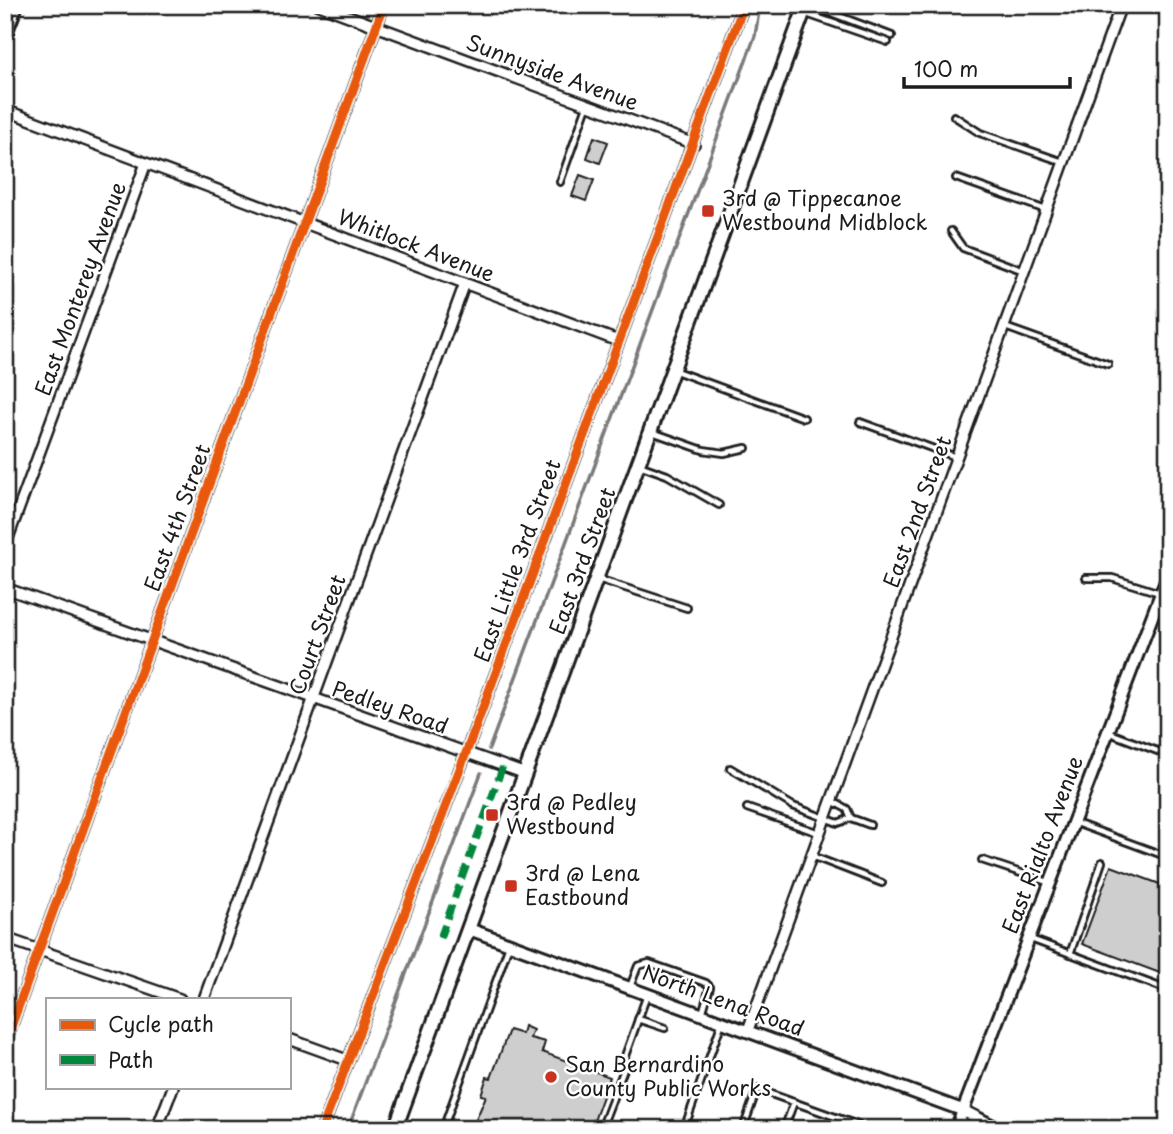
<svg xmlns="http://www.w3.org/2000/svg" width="1173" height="1134" viewBox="0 0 1173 1134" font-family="'Playpen Sans',sans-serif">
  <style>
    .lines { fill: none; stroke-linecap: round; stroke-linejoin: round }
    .stream { stroke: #7a7a7a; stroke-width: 3.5 }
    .building { fill: #cecece; stroke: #1c1c1c; stroke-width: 2 }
    .service-casing { stroke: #1c1c1c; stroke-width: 10 }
    .minor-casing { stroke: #1c1c1c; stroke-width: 14 }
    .tertiary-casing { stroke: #1c1c1c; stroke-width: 16 }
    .secondary-casing { stroke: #1c1c1c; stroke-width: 18 }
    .service { stroke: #fff; stroke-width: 4.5 }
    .minor { stroke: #fff; stroke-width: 9 }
    .tertiary { stroke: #fff; stroke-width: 10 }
    .secondary { stroke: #fff; stroke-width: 12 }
    .quiet { stroke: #00873e; stroke-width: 7; stroke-dasharray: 14 7; stroke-linecap: butt }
    .cycleway-casing { stroke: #fff; stroke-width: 13 }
    .cycleway { stroke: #e8590c; stroke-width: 9 }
    .poi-dot { fill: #c8321e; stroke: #fff; stroke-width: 2.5 }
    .labels { text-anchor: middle; stroke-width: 5; stroke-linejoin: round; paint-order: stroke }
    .street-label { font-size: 21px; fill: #1c1c1c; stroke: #fff }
    .poi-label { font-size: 21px; fill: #1c1c1c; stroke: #fff; text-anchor: start }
  </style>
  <rect width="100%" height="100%" fill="#fff"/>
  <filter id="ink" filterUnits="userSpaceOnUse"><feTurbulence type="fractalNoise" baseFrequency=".0143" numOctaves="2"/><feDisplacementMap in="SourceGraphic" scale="14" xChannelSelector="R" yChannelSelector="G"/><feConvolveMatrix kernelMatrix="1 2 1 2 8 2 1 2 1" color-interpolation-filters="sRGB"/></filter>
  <g filter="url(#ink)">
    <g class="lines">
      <!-- stream -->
      <path class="stream" d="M489,749l266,-713 5,-31
        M348,1129l133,-356"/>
    </g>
    <!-- building -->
    <path class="building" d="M594,137l14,5 -8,21 -13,-5z
      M580,175l14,5 -8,21 -14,-5z
      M1111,866l57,21v89l-86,-32z
      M524,1026l9,4 -3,8 15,4 -3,10 68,25 -19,52h-119l14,-33 -5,-1 6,-18 4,1 18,-48 13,4z"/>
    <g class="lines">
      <!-- service casing -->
      <g class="service-casing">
        <path id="service" d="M810,5l82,31
          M804,13l84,29
          M954,116l26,17 83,29
          M956,178l90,32
          M560,182l27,-76
          M951,231l12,17 61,23
          M1005,327l103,37
          M673,370l131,48
          M860,422l96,35
          M652,432l51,18 21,3 22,-5
          M639,465l28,10 52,30
          M1086,578h26l48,15
          M598,579l89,29
          M1110,733l58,22
          M730,768l63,38 45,17 13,-5 19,7
          M832,801l15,8 4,9
          M747,808l72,25
          M1073,822l95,35
          M812,856l70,27
          M982,860l66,22
          M1028,938l140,52
          M1070,954l32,-92
          M630,987l8,-21 11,-3 57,20 4,4 -8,27
          M638,1019l27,9
          M443,1129l66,-184
          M601,1129l25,-65 -1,-8 22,-61
          M684,1129l38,-107
          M743,1129l14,-40 112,40
          M784,1129l10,-27"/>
      </g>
      <!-- minor casing -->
      <g class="minor-casing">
        <path id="minor" d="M319,5l375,139
          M5,110l613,231
          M5,546l141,-383
          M5,588l521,186
          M5,938l175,61
          M204,999l261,-716
          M748,1030l373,-1025
          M289,1039l58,21
          M5,1043l379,-1038
          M157,1129l16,-42
          M322,1129l144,-376 278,-748"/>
      </g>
      <!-- tertiary casing -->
      <g class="tertiary-casing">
        <path id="tertiary" d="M5,36l12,-31
          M469,929l493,181 37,19
          M956,1129l212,-554"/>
      </g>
      <!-- secondary casing -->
      <g class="secondary-casing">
        <path id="secondary" d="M395,1129l411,-1124"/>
      </g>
      <!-- service -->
      <use href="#service" class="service"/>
      <!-- minor -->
      <use href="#minor" class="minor"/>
      <!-- tertiary -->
      <use href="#tertiary" class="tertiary"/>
      <!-- secondary -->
      <use href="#secondary" class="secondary"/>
      <!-- quiet -->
      <path class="quiet" d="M440,938l63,-172"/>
      <!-- cycleway casing -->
      <g class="cycleway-casing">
        <path id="cycleway" d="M5,1043l379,-1038
          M322,1129l144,-376 278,-748"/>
      </g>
      <!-- cycleway -->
      <use href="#cycleway" class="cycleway"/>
    </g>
  </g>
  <!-- markers -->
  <g class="poi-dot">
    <rect x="701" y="204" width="14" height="14" rx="3.5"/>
    <rect x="485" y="808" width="14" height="14" rx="3.5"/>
    <rect x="504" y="879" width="14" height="14" rx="3.5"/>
    <circle cx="551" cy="1077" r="7"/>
  </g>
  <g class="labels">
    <!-- street labels -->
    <g class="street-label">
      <text transform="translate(552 73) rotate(20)" y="7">Sunnyside Avenue</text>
      <text transform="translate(416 246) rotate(21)" y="7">Whitlock Avenue</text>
      <text transform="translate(81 289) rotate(-70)" y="7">East Monterey Avenue</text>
      <text transform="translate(918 512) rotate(-70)" y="7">East 2nd Street</text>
      <text transform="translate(178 518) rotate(-70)" y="7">East 4th Street</text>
      <text transform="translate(518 561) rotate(-70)" y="7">East Little 3rd Street</text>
      <text transform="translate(583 561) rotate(-70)" y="7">East 3rd Street</text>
      <text transform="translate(318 635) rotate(-70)" y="7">Court Street</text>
      <text transform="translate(390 708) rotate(19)" y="7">Pedley Road</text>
      <text transform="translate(1043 845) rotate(-69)" y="7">East Rialto Avenue</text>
      <text transform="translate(723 1001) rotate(20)" y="7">North Lena Road</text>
    </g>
    <!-- poi labels -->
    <g class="poi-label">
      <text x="722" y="206">3rd @ Tippecanoe<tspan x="722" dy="24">Westbound Midblock</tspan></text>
      <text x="506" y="810">3rd @ Pedley<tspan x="506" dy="24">Westbound</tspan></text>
      <text x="525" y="881">3rd @ Lena<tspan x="525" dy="24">Eastbound</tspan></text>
      <text x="565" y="1072">San Bernardino<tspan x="565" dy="24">County Public Works</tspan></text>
    </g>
  </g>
  <!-- margin -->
  <rect width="1173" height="1134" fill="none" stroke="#fff" stroke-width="28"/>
  <rect x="14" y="14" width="1145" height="1106" fill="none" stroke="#1c1c1c" stroke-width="2.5" filter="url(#ink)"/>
  <!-- legend -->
  <rect x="46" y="998" width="245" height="91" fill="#ffffff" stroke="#a4a4a4" stroke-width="2"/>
  <rect x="60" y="1020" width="35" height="10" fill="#e8590c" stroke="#a4a4a4" stroke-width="2"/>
  <text x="108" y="1032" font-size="21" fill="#1c1c1c">Cycle path</text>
  <rect x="60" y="1055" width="35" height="10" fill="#00873e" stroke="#a4a4a4" stroke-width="2"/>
  <text x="108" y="1068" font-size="21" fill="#1c1c1c">Path</text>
  <!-- scale -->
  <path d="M904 77v10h166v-10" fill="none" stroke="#1c1c1c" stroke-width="3.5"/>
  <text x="914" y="77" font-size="21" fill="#1c1c1c" stroke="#ffffff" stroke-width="5" paint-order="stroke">100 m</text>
</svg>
